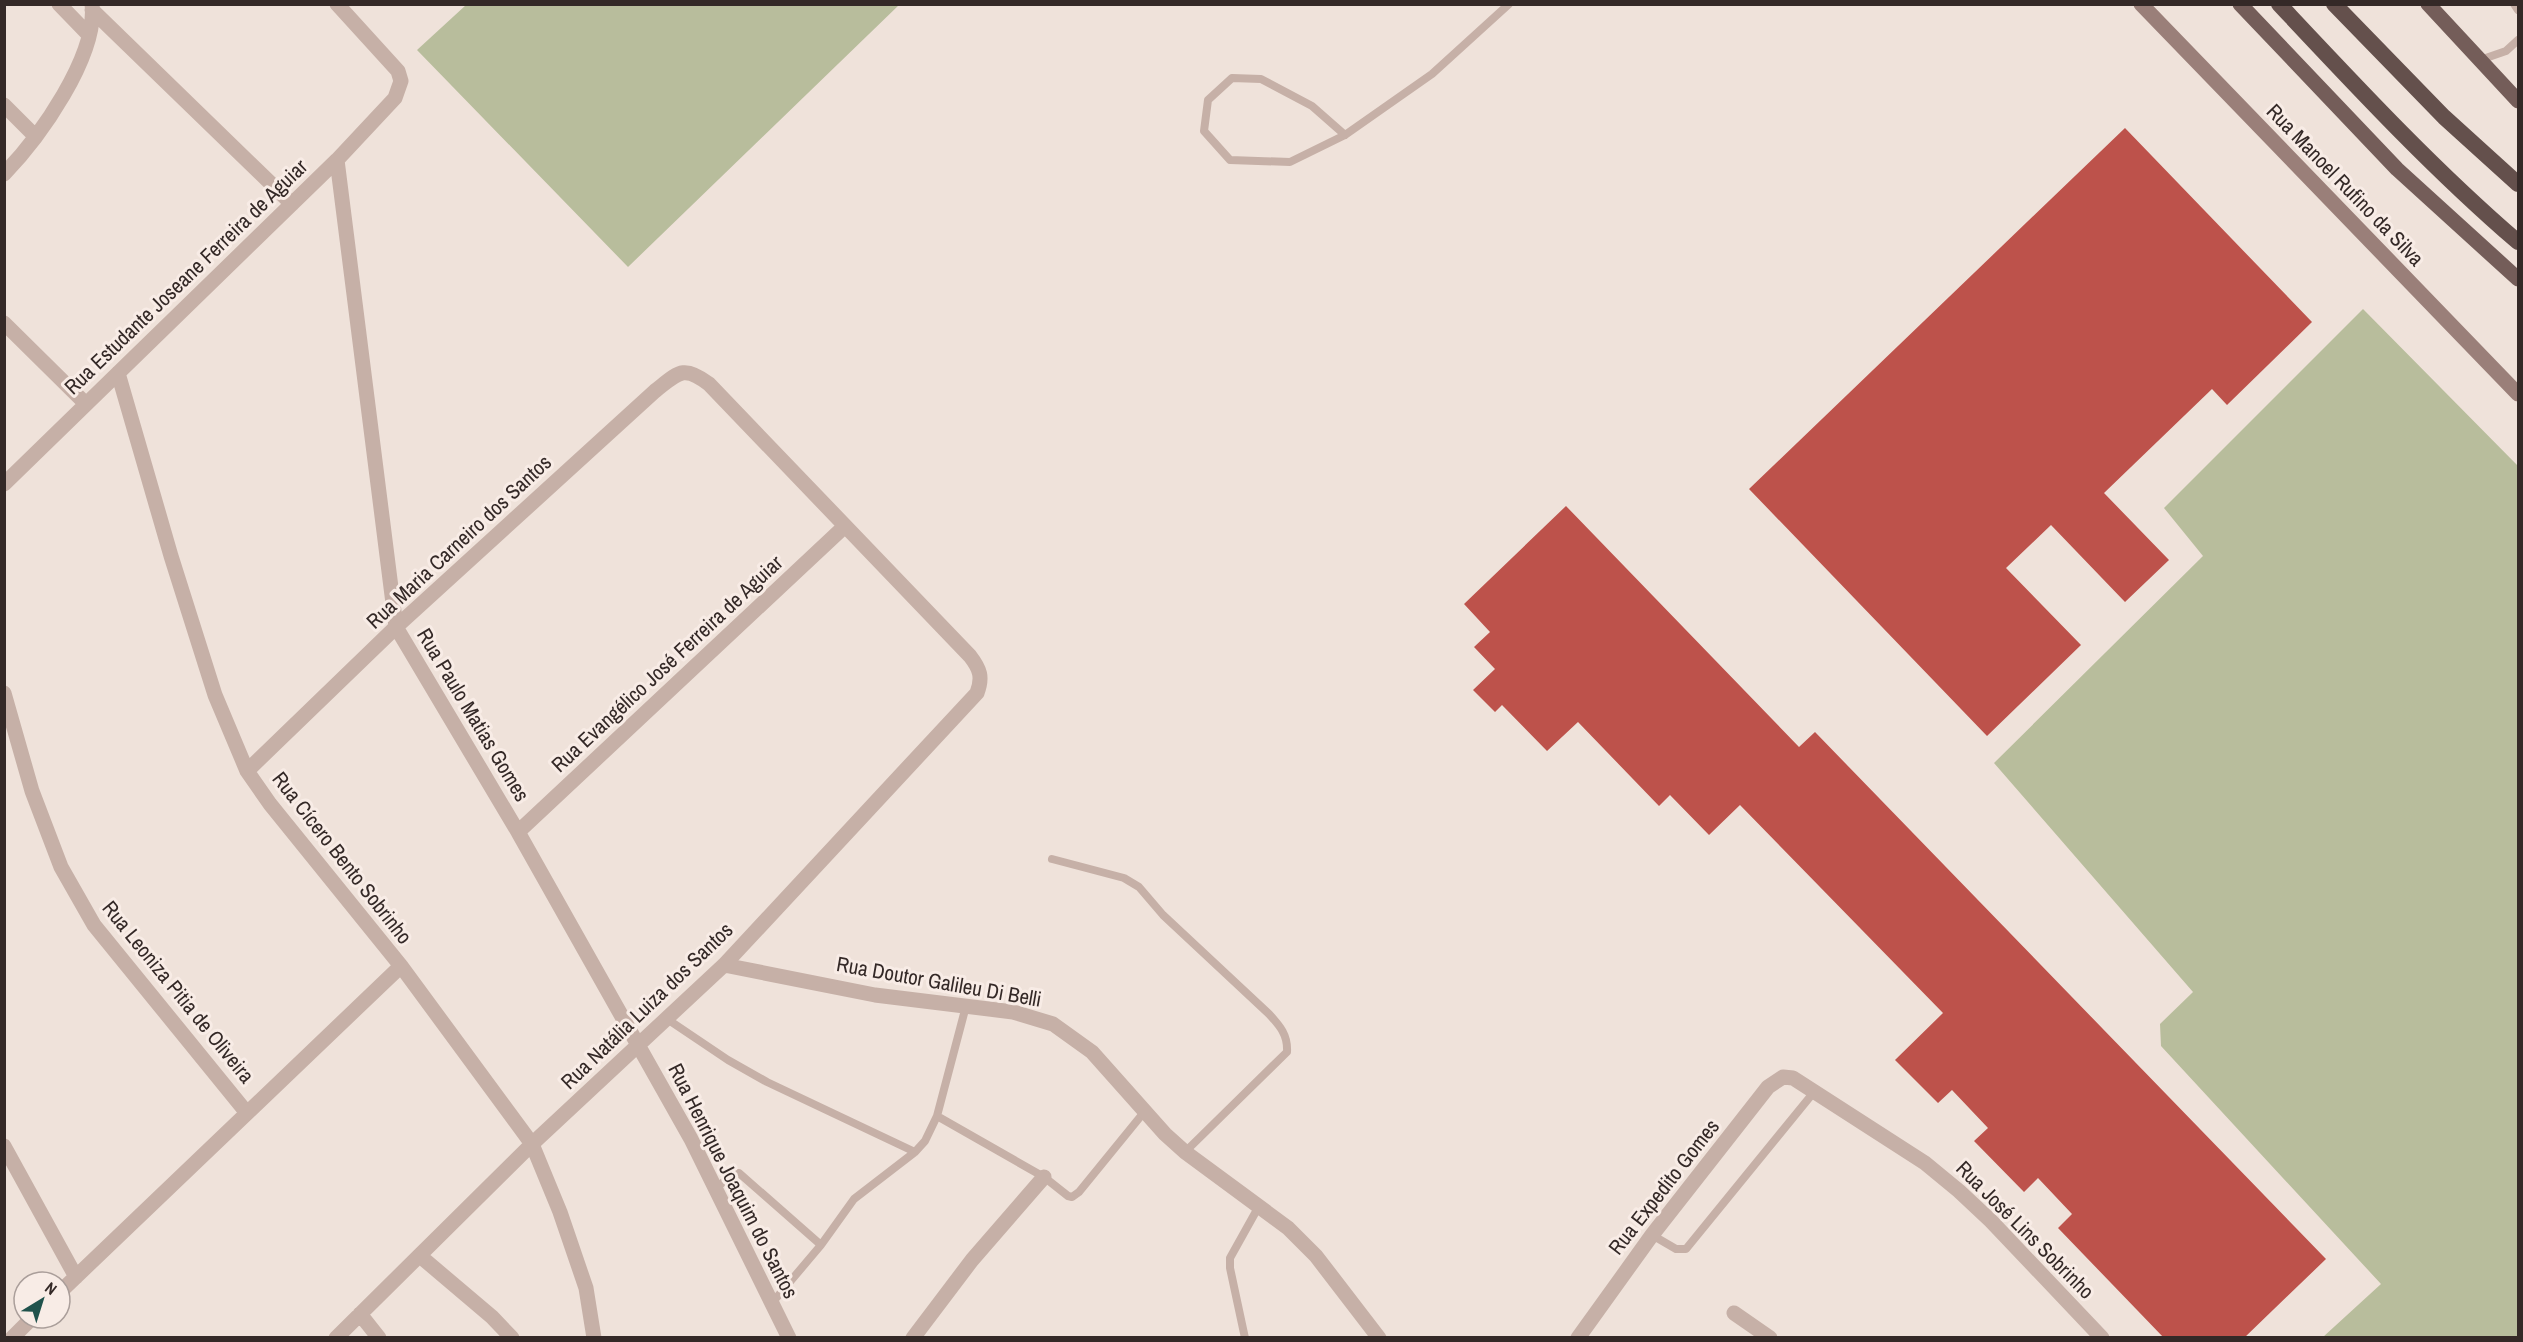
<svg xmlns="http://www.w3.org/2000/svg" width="2523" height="1342" viewBox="0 0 2523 1342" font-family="'Archivo Narrow',sans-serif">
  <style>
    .green { fill: #b8bd9c }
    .building { fill: #bd524b }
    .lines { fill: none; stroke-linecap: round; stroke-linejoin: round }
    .service { stroke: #c6b0a7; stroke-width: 8 }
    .minor { stroke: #c6b0a7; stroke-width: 15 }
    .secondary { stroke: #9a7f79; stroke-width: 15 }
    .primary { stroke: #745d59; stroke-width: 15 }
    .trunk { stroke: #64504c; stroke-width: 16 }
    .labels { text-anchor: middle; stroke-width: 6; stroke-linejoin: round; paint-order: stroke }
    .street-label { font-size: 21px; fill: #342927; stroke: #f8ece6 }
  </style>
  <rect width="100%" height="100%" fill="#efe2da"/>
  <!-- green -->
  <path class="green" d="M466,5v-1l433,1 -271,262 -211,-217z
    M2363,309l155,157v871h-195l58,-53 -220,-238 -1,-22 33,-32 -199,-229 209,-207 -39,-48z"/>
  <!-- building -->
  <path class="building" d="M2125,128l187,194 -85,83 -15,-16 -108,104 65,67 -44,42 -74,-77 -45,43 75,77 -94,91 -238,-247z
    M1566,506l233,241 16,-15 511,527 -82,79h-80l-106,-110 14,-14 -34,-36 -14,14 -50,-51 14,-13 -36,-38 -14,13 -43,-43 48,-47 -203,-208 -31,30 -39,-40 -11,11 -81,-84 -31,29 -45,-46 -7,7 -22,-22 22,-21 -21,-22 16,-15 -26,-28z"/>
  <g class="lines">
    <!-- service -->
    <path class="service" d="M2514,4l4,6
      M2480,60l26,-9 12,-11
      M1345,135l-33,-29 -51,-27 -29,-1 -24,22 -4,31 26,29 60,2 55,-27 87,-61 77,-70
      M1052,859l72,19 15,9 24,28 106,99c11,12 19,21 18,38l-102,100
      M667,1019l61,41 39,22 148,70
      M937,1116l29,-110
      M715,1189l19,-16h5l82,72 -49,58
      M1652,1235l24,14h10l128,-157
      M821,1245l33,-46 61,-47 10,-11 12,-25 107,61 24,19 4,1 7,-5 66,-81
      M1245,1338l-15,-70v-10l29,-52"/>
    <!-- minor -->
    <path class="minor" d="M59,4l30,31
      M92,10l200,194
      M4,105l31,31
      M337,160l59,467 122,205 173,307 98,199
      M4,174c35,-36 94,-118 88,-170
      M4,323l82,81
      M118,373l53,183 44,139 32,76 23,33 131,162 131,178 28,68 26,76 8,50
      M4,484l333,-324 58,-62 6,-17 -3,-10 -61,-67
      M4,693l28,98 29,76 33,58 153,188
      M247,771l149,-144 259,-236c23,-18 28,-27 54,-7l261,272c10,13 13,21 7,37l-253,272 -192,179 -196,194
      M518,832l327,-306
      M724,965l151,30 138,17 40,12 39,28 73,82 20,18 103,76 28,28 63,82
      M4,1146l72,131
      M420,1256l72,61 20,21
      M60,1292l341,-326
      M1734,1313l36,25
      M360,1314l19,24
      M12,1338l20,-20
      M913,1338l59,-78 72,-83
      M1578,1338l74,-103 116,-148 15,-10 10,1 132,85 34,28 32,30 111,117"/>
    <!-- secondary -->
    <path class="secondary" d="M2141,4l377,390"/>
    <!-- primary -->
    <path class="primary" d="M2240,4l157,165 121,110
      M2428,4l90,97"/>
    <!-- trunk -->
    <path class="trunk" d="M2279,4c77,82 154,165 239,238
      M2334,4l110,113 74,67"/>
  </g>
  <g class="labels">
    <!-- street labels -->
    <g class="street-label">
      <text transform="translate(2345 185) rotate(46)" y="7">Rua Manoel Rufino da Silva</text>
      <text transform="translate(186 277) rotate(-44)" y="7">Rua Estudante Joseane Ferreira de Aguiar</text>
      <text transform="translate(459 542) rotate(-43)" y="7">Rua Maria Carneiro dos Santos</text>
      <text transform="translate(667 664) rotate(-43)" y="7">Rua Evangélico José Ferreira de Aguiar</text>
      <text transform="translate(473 715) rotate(59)" y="7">Rua Paulo Matias Gomes</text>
      <text transform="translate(342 858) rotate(52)" y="7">Rua Cícero Bento Sobrinho</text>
      <text transform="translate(939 982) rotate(10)" y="7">Rua Doutor Galileu Di Belli</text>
      <text transform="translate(178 992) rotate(51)" y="7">Rua Leoniza Pitia de Oliveira</text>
      <text transform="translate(647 1006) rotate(-44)" y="7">Rua Natália Luiza dos Santos</text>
      <text transform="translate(733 1181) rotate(63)" y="7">Rua Henrique Joaquim do Santos</text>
      <text transform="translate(1664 1187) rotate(-52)" y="7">Rua Expedito Gomes</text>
      <text transform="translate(2025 1230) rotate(45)" y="7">Rua José Lins Sobrinho</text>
    </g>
  </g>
  <!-- border -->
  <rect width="2523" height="1342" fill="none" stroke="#342927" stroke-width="12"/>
  <!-- north arrow -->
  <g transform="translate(42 1300) rotate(38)"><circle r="28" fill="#f8ece6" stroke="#aa9e9a" stroke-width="1.5"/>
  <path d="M0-4.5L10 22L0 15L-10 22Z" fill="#20524c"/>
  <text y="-9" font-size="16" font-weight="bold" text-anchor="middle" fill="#342927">N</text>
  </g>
</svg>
